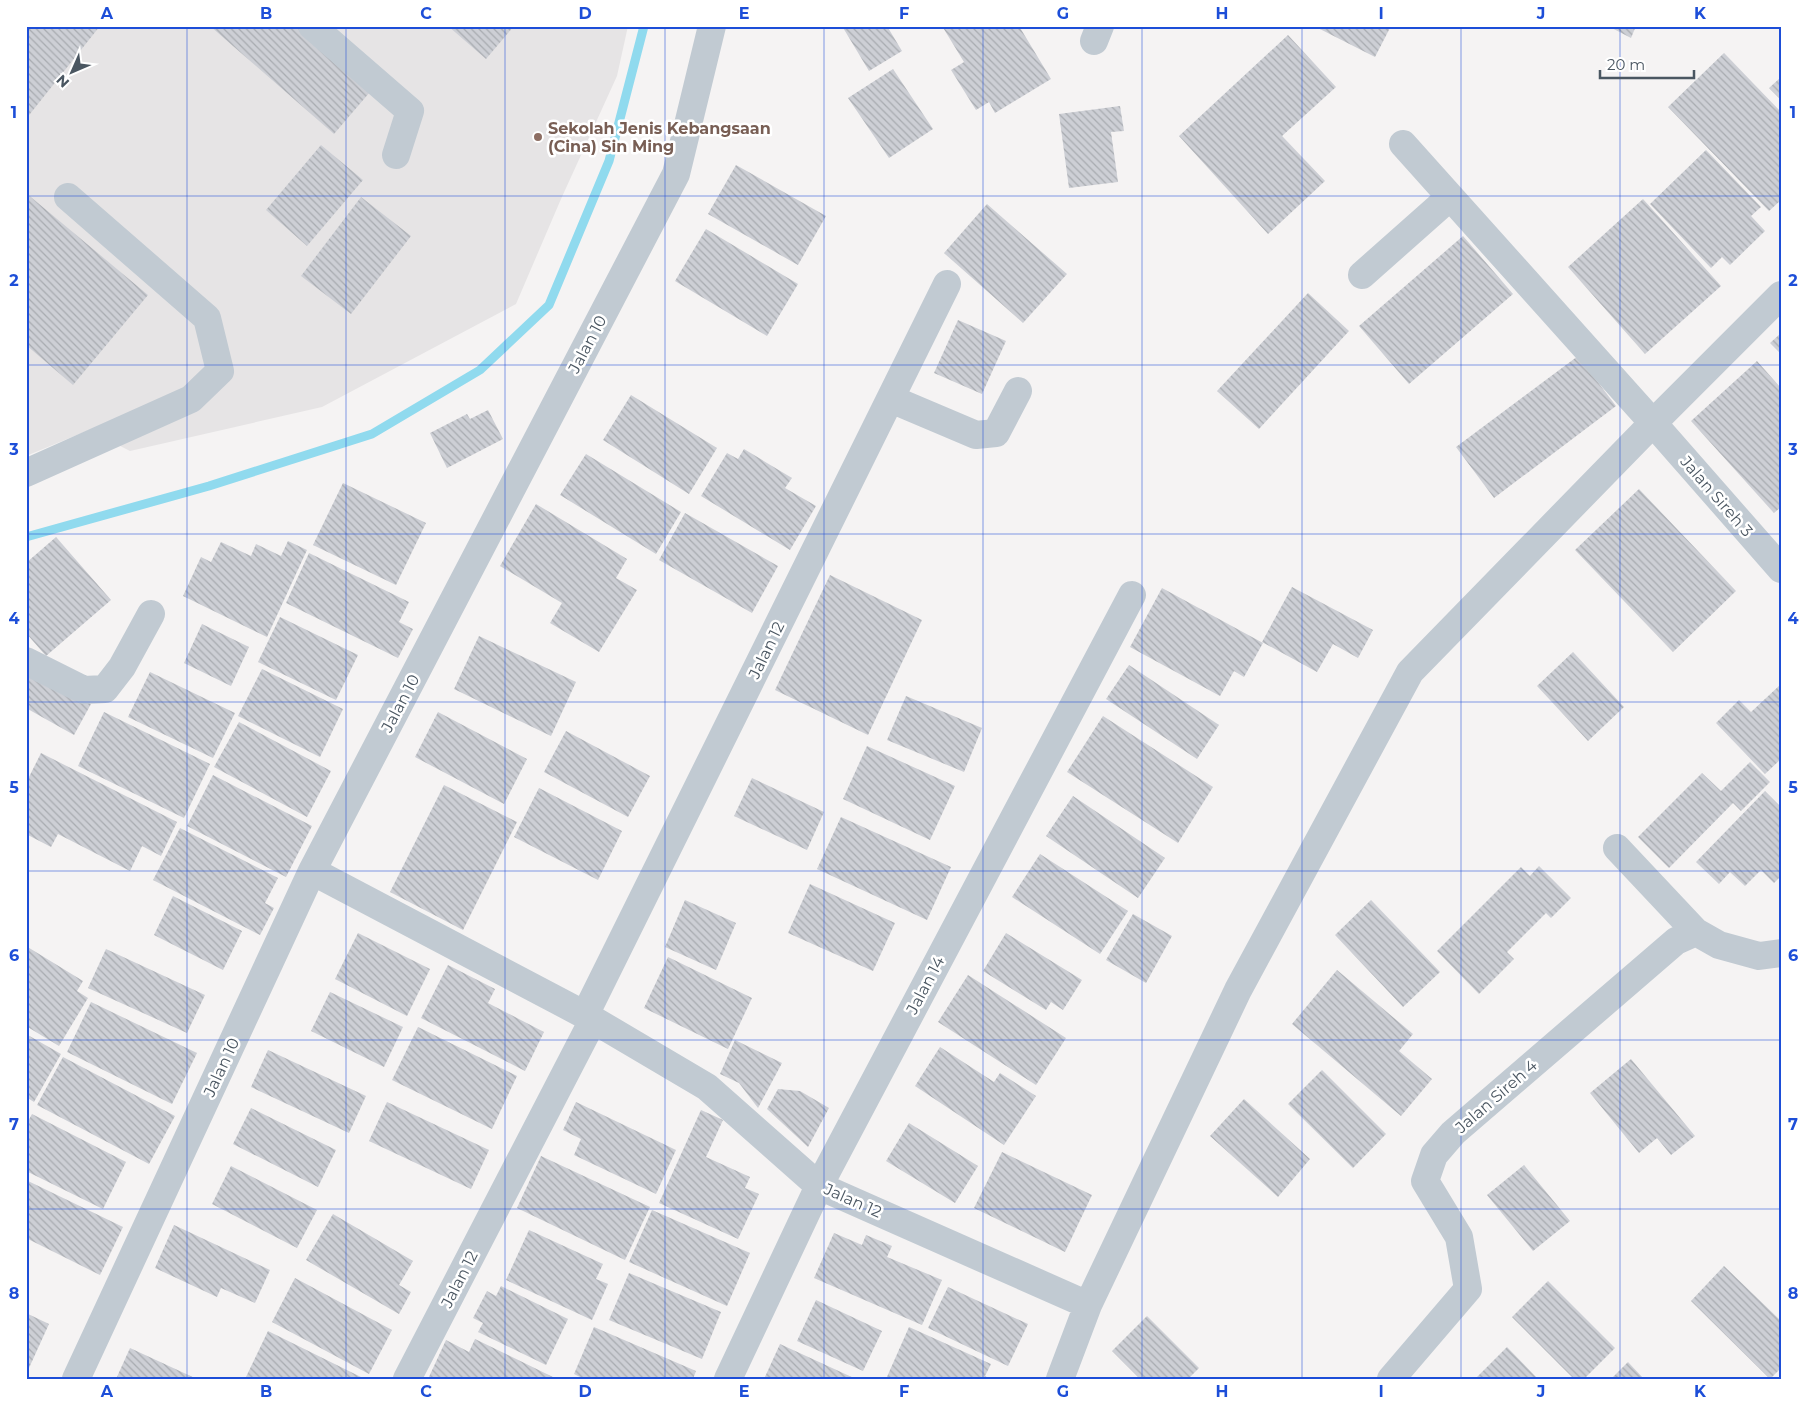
<svg xmlns="http://www.w3.org/2000/svg" width="1807" height="1405" viewBox="0 0 1807 1405" font-family="Montserrat,sans-serif">
  <style>
    .education { fill: #e6e4e5 }
    .lines { fill: none; stroke-linecap: round; stroke-linejoin: round }
    .stream { stroke: #90daee; stroke-width: 9 }
    .building { fill: url(#building-back-hatch) }
    .minor { stroke: #c1cad2; stroke-width: 28 }
    .grid { fill: none; stroke: #1d4ed8; stroke-width: 1; stroke-opacity: 0.55 }
    .education-dot { fill: #8d6e63; stroke: #fff; stroke-width: 2 }
    .labels { text-anchor: middle; stroke-width: 5; stroke-linejoin: round; paint-order: stroke }
    .education-label { font-size: 16px; font-weight: bold; fill: #785e54; stroke: #fff; text-anchor: start }
    .street-label { font-size: 16px; fill: #4a5661; stroke: #fff }
    .neatline { fill: none; stroke: #1d4ed8; stroke-width: 2 }
    .grid-label { font-size: 16px; text-anchor: middle; font-weight: bold; fill: #1d4ed8 }
  </style>
  <defs>
    <pattern id="building-back-hatch" width="6" height="6" patternUnits="userSpaceOnUse" patternTransform="scale(1.25)"><rect width="6" height="6" fill="#cdcfd5"/><path d="M-1 5l2 2M0 0l6 6M5-1l2 2" fill="none" stroke="#a8abb0"/></pattern>
  </defs>
  <rect width="100%" height="100%" fill="#f5f3f3"/>
  <!-- education -->
  <path class="education" d="M26,26h602l-11,50 -56,123 -45,105 -194,103 -192,44 -41,-21 -63,26z"/>
  <g class="lines">
    <!-- stream -->
    <path class="stream" d="M26,537l183,-51 163,-52 108,-64 69,-65 60,-144 35,-135"/>
  </g>
  <!-- building -->
  <path class="building" d="M26,26h74l-74,93z
    M210,26h85l75,66 -36,42z
    M448,26h66l-28,33z
    M842,26h45l15,25 -33,20z
    M942,26h77l32,53 -56,34 -6,-11 -13,8 -25,-40 13,-8z
    M1314,26h77l-16,31z
    M1608,26h28l-5,12z
    M1288,35l48,52 -54,49 43,45 -57,53 -89,-98z
    M1724,53l57,59v88l-12,11 -101,-104z
    M893,69l40,60 -44,29 -41,-60z
    M1781,77v23l-12,-12z
    M1120,106l4,25 -13,1 7,50 -49,6 -10,-74z
    M321,145l42,35 -56,66 -41,-36z
    M1706,150l55,57 -10,9 14,15 -35,34 -8,-8 -11,11 -61,-64z
    M736,165l90,51 -28,49 -90,-51z
    M26,193l122,102 -75,90 -47,-40z
    M361,197l50,39 -60,78 -50,-38z
    M1643,199l78,87 -76,68 -77,-87z
    M987,204l80,70 -44,49 -79,-70z
    M706,229l92,55 -31,52 -92,-55z
    M1463,236l50,58 -104,90 -50,-58z
    M1308,293l41,38 -90,98 -42,-38z
    M958,320l48,21 -24,53 -48,-21z
    M1781,333v21l-11,-11z
    M1578,356l38,50 -122,92 -38,-51z
    M1757,361l24,27v119l-7,6 -83,-92z
    M631,395l86,53 -28,46 -86,-54z
    M488,410l15,29 -56,29 -17,-35 37,-19 3,5z
    M744,449l48,29 -7,10 31,18 -26,44 -89,-54 26,-43 11,6z
    M586,454l95,58 -25,42 -96,-59z
    M343,483l83,40 -30,62 -83,-40z
    M1639,489l97,102 -63,61 -98,-102z
    M536,504l91,55 -11,19 21,12 -38,62 -49,-29 12,-20 -62,-37z
    M685,513l93,53 -26,47 -93,-53z
    M56,537l55,63 -65,56 -20,-23v-70z
    M288,541l19,9 -40,87 -84,-41 18,-39 10,5 10,-20 30,14 5,-12 25,12z
    M309,553l100,49 -10,20 14,7 -15,29 -112,-55z
    M830,575l92,45 -54,115 -93,-45z
    M1292,587l81,43 -15,28 -25,-14 -16,28 -55,-30z
    M1162,588l101,55 -19,34 -10,-6 -14,25 -90,-49z
    M280,617l78,38 -22,45 -78,-38z
    M202,624l47,23 -18,39 -47,-23z
    M479,636l97,46 -25,54 -97,-47z
    M1573,652l51,55 -36,34 -51,-55z
    M1129,665l90,60 -22,34 -91,-60z
    M26,668l65,36 -17,31 -48,-27z
    M262,669l81,40 -23,48 -82,-41z
    M150,672l85,41 -22,45 -85,-41z
    M1781,684v75l-16,15 -49,-51 23,-23 12,12z
    M906,696l76,32 -18,44 -77,-32z
    M104,712l106,52 -26,54 -106,-52z
    M438,712l89,47 -23,45 -89,-47z
    M1103,716l110,71 -35,56 -111,-71z
    M239,722l92,49 -24,46 -93,-50z
    M566,731l84,45 -22,41 -84,-45z
    M867,746l88,40 -25,54 -87,-41z
    M41,753l136,69 -16,34 -19,-10 -12,25 -72,-37 -7,13 -25,-13v-51z
    M1750,762l20,20 -29,29 -8,-8 -64,65 -31,-31 64,-64 19,18z
    M213,775l99,51 -26,51 -99,-51z
    M752,778l72,34 -17,38 -73,-34z
    M444,785l73,37 -54,108 -73,-38z
    M539,788l83,43 -24,49 -84,-43z
    M1765,791l16,16v69l-7,7 -13,-13 -16,16 -15,-14 -11,12 -23,-22z
    M1073,796l92,62 -27,40 -92,-62z
    M841,817l110,50 -24,53 -110,-51z
    M180,828l98,50 -13,25 9,5 -14,27 -107,-55z
    M1040,854l88,57 -28,43 -88,-57z
    M1539,866l32,32 -20,20 -5,-5 -39,39 7,7 -35,35 -42,-43 84,-84 9,9z
    M810,884l85,39 -22,48 -85,-38z
    M173,896l69,35 -19,39 -69,-35z
    M685,900l51,23 -20,47 -51,-23z
    M1371,900l69,72 -37,35 -68,-72z
    M1133,914l39,22 -26,47 -40,-23z
    M358,933l72,36 -23,47 -72,-37z
    M1006,933l76,47 -19,30 -12,-8 -5,8 -63,-39z
    M26,946l57,35 -6,10 11,7 -29,48 -33,-20z
    M106,949l99,46 -18,38 -99,-45z
    M668,957l84,41 -24,51 -84,-41z
    M448,965l47,24 -7,14 56,29 -19,39 -104,-53z
    M1337,970l76,64 -14,17 33,28 -31,37 -109,-92z
    M968,975l98,63 -30,47 -98,-63z
    M330,992l73,35 -19,40 -73,-36z
    M91,1002l106,51 -25,51 -105,-52z
    M418,1027l99,49 -25,53 -100,-49z
    M26,1034l35,20 -27,48 -8,-5z
    M735,1040l47,23 -24,45 -19,-25 -19,-9z
    M940,1047l54,35 6,-9 36,23 -32,49 -89,-59z
    M268,1050l98,46 -17,37 -98,-46z
    M63,1057l112,59 -26,48 -112,-59z
    M1631,1059l64,77 -24,19 -14,-17 -18,15 -49,-60z
    M1322,1070l64,64 -33,34 -65,-64z
    M778,1089l22,2 29,17 -21,39 -41,-38z
    M1244,1099l66,60 -32,38 -68,-61z
    M387,1102l102,48 -18,39 -102,-48z
    M576,1102l100,48 -20,44 -82,-39 7,-16 -18,-9z
    M251,1108l85,42 -18,37 -85,-43z
    M701,1110l22,10 -17,37 44,20 -5,11 14,6 -21,45 -79,-36z
    M32,1114l94,48 -23,47 -77,-38v-46z
    M909,1123l69,43 -23,37 -69,-42z
    M1002,1152l90,43 -27,57 -91,-44z
    M541,1156l109,51 -25,53 -108,-52z
    M1524,1165l46,56 -37,30 -46,-56z
    M231,1166l86,44 -20,38 -85,-44z
    M26,1180l97,47 -23,48 -74,-37z
    M652,1210l98,43 -23,53 -98,-44z
    M333,1214l80,47 -14,24 12,7 -12,22 -93,-54z
    M174,1225l96,45 -15,33 -34,-15 -4,9 -62,-29z
    M529,1230l74,34 -7,15 12,5 -16,36 -86,-40z
    M834,1233l28,12 4,-10 26,11 -5,11 55,23 -20,45 -108,-47z
    M1724,1266l57,55v47l-11,11 -79,-78z
    M629,1273l92,39 -19,47 -93,-39z
    M295,1278l97,52 -23,44 -97,-52z
    M1548,1281l67,67 -31,31h-10l-62,-62z
    M501,1286l67,33 -22,46 -68,-33 5,-9 -10,-5 14,-27 9,5z
    M948,1287l80,37 -20,42 -80,-38z
    M816,1300l66,31 -19,40 -66,-30z
    M26,1313l23,11 -20,44 -3,-1z
    M1147,1316l52,52 -11,11h-48l-28,-28z
    M594,1327l102,44 -3,8h-109l-10,-5z
    M909,1327l82,37 -6,12 5,3h-104z
    M268,1331l97,48h-120z
    M475,1339l82,40h-129l18,-39 23,12z
    M780,1344l76,35h-92z
    M1507,1347l31,32h-63z
    M130,1348l67,31h-81z
    M1628,1362l16,17h-33z"/>
  <g class="lines">
    <!-- minor -->
    <path class="minor" d="M312,26l98,85 -14,44
      M1094,41l6,-15
      M1403,144l250,279 128,146
      M1362,275l88,-78
      M891,399l85,36 20,-2 22,-42
      M26,473l165,-74 29,-28 -13,-53 -139,-121
      M26,661l58,29 21,-1 17,-22 29,-53
      M1617,848l79,84
      M312,871l273,144 122,72 112,99 269,119
      M585,1015l362,-731
      M76,1379l236,-508 364,-697 36,-148
      M407,1379l186,-359
      M728,1379l91,-193 313,-591
      M1060,1379l28,-74 150,-315 172,-318 243,-249 128,-128
      M1391,1379l77,-90 -9,-52 -34,-56 9,-26 19,-22 223,-192 20,-9 23,13 40,11 22,-3"/>
  </g>
  <!-- grid -->
  <path class="grid" d="M187,26v1353M346,26v1353M505,26v1353M665,26v1353M824,26v1353M983,26v1353M1142,26v1353M1302,26v1353M1461,26v1353M1620,26v1353M26,196h1755M26,365h1755M26,534h1755M26,702h1755M26,871h1755M26,1040h1755M26,1209h1755"/>
  <!-- markers -->
  <circle class="education-dot" cx="538" cy="137" r="5"/>
  <g class="labels">
    <!-- education labels -->
    <g class="education-label">
      <text x="548" y="134">Sekolah Jenis Kebangsaan<tspan x="548" dy="18">(Cina) Sin Ming</tspan></text>
    </g>
    <!-- street labels -->
    <g class="street-label">
      <text transform="translate(587 344) rotate(-62)" y="6">Jalan 10</text>
      <text transform="translate(1717 496) rotate(49)" y="6">Jalan Sireh 3</text>
      <text transform="translate(766 650) rotate(-64)" y="6">Jalan 12</text>
      <text transform="translate(400 703) rotate(-62)" y="6">Jalan 10</text>
      <text transform="translate(925 985) rotate(-62)" y="6">Jalan 14</text>
      <text transform="translate(221 1067) rotate(-65)" y="6">Jalan 10</text>
      <text transform="translate(1496 1096) rotate(-41)" y="6">Jalan Sireh 4</text>
      <text transform="translate(853 1200) rotate(24)" y="6">Jalan 12</text>
      <text transform="translate(459 1279) rotate(-63)" y="6">Jalan 12</text>
    </g>
  </g>
  <!-- border -->
  <rect width="1807" height="1405" fill="none" stroke="#ffffff" stroke-width="55"/>
  <!-- north arrow -->
  <g transform="translate(72 72) rotate(225)" stroke="#ffffff" stroke-width="4" paint-order="stroke">
  <path d="M0-4L9 19L0 12L-9 19Z" fill="#4a5661"/>
  <text y="-8" font-size="14" font-weight="bold" text-anchor="middle" fill="#4a5661">N</text>
  </g>
  <!-- scale -->
  <path d="M1600 70v8h94v-8" fill="none" stroke="#4a5661" stroke-width="2.5"/>
  <text x="1607" y="70" font-size="15" fill="#4a5661" stroke="#ffffff" stroke-width="4" paint-order="stroke">20 m</text>
  <rect x="28" y="28" width="1752" height="1350" class="neatline"/>
  <g class="grid-label">
    <text x="107" y="19">A</text>
    <text x="266" y="19">B</text>
    <text x="426" y="19">C</text>
    <text x="585" y="19">D</text>
    <text x="744" y="19">E</text>
    <text x="904" y="19">F</text>
    <text x="1063" y="19">G</text>
    <text x="1222" y="19">H</text>
    <text x="1381" y="19">I</text>
    <text x="1541" y="19">J</text>
    <text x="1700" y="19">K</text>
    <text x="14" y="118">1</text>
    <text x="1793" y="118">1</text>
    <text x="14" y="286">2</text>
    <text x="1793" y="286">2</text>
    <text x="14" y="455">3</text>
    <text x="1793" y="455">3</text>
    <text x="14" y="624">4</text>
    <text x="1793" y="624">4</text>
    <text x="14" y="793">5</text>
    <text x="1793" y="793">5</text>
    <text x="14" y="961">6</text>
    <text x="1793" y="961">6</text>
    <text x="14" y="1130">7</text>
    <text x="1793" y="1130">7</text>
    <text x="14" y="1299">8</text>
    <text x="1793" y="1299">8</text>
    <text x="107" y="1397">A</text>
    <text x="266" y="1397">B</text>
    <text x="426" y="1397">C</text>
    <text x="585" y="1397">D</text>
    <text x="744" y="1397">E</text>
    <text x="904" y="1397">F</text>
    <text x="1063" y="1397">G</text>
    <text x="1222" y="1397">H</text>
    <text x="1381" y="1397">I</text>
    <text x="1541" y="1397">J</text>
    <text x="1700" y="1397">K</text>
  </g>
</svg>
